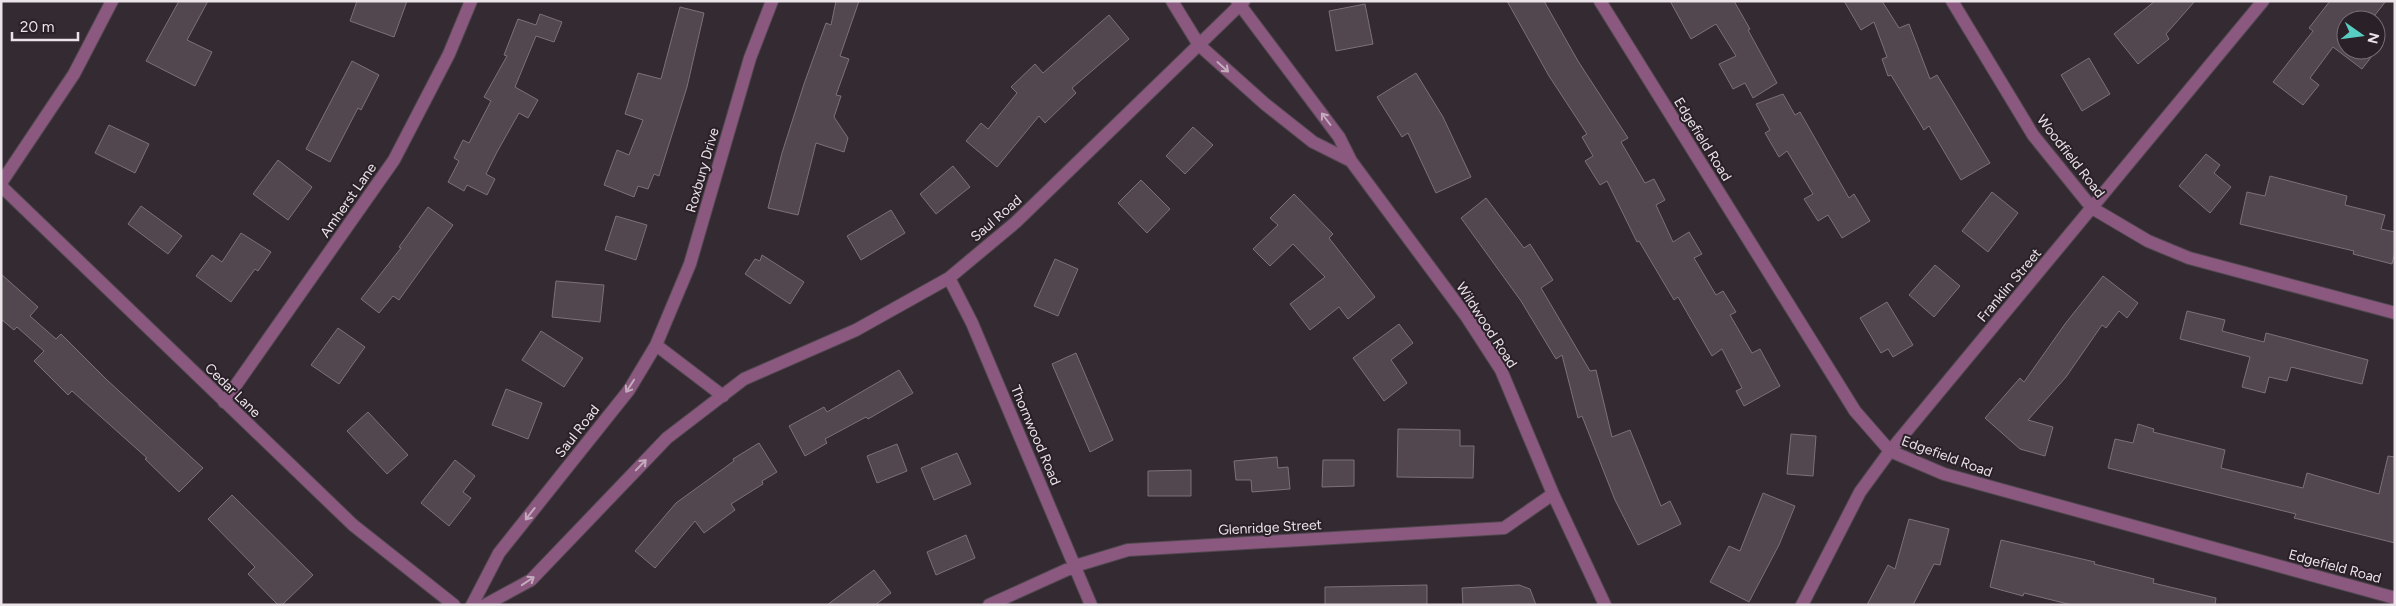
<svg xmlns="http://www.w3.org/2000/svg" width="2396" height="606" viewBox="0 0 2396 606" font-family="Figtree,sans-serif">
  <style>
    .building { fill: #52474f; stroke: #7d7079 }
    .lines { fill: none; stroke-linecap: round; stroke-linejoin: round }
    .minor-casing { stroke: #51484f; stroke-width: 14 }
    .tertiary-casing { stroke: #51484f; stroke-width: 14 }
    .minor { stroke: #8b597f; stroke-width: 12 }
    .tertiary { stroke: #8b597f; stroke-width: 12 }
    .oneway { stroke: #c4acbe }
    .labels { text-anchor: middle; stroke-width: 4; stroke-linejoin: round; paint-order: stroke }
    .street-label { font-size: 14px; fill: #eae3e8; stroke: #2a2028 }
  </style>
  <rect width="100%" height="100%" fill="#342a32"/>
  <!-- building -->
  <path class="building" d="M179,1h29l-21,39 25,12 -17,34 -49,-25z
    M357,1h50l-13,36 -44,-16z
    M836,1h23l-19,55 9,3 -13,36 5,1 -7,21 14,21 -4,14 -28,-9 -18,72 -30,-7 14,-55 22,-69 22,-61 5,2z
    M1507,1h37l34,60 50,77 -7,4 24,41 9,-4 11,21 -9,5 17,37 16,-10 13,22 -8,4 22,37 7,-4 13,21 -6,3 22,38 8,-4 20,37 -36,20 -8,-15 6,-3 -20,-39 -10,7 -34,-59 -4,3 -35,-59 -2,1 -30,-61 -7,4 -15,-24 8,-5 -11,-19 5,-3 -38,-58z
    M1670,1h64l16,28 -2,1 29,53 -24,15 -8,-15 -12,6 -14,-25 17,-8 -20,-32 -25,15z
    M1844,1h38l17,27 10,-4 21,55 7,-4 53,88 -29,17 -32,-54 -5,4 -33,-55 -3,1 -6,-17 5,-2 -13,-35 -13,8z
    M2155,1h40l-29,33 3,5 -31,25 -24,-30z
    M2330,1h56l-15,19h-25v30h30v-19l9,8 -23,30 -29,-22 -23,31 9,7 -16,20 -30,-23 40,-51 -4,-3z
    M1365,4l8,40 -37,7 -7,-40z
    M680,7l24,6 -17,74 -28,89 -5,-2 -6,15 -10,-3 -4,11 -30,-12 13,-35 12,5 14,-35 -18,-6 13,-41 23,6z
    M540,14l22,8 -8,20 -18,-6 -21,51 23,13 -10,18 -9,-5 -22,39 -11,22 9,5 -8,16 -20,-10 -3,6 -16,-9 11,-21 -5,-3 9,-18 6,3 22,-42 -7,-4 23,-41 -3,-1 14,-36 18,6z
    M1109,15l20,24 -57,49 4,5 -31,30 -6,-7 -42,51 -31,-26 15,-18 7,6 29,-36 -6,-6 24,-23 8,9z
    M2089,58l21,36 -28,17 -21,-36z
    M352,61l27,14 -18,35 -3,-2 -28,54 -24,-13z
    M1416,73l27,44 28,60 -35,16 -28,-60 -6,4 -25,-40z
    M1783,94l12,21 5,-3 49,86 5,-4 16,27 -28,17 -14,-23 -10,6 -14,-22 9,-5 -26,-43 -8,6 -14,-24 5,-3 -14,-26z
    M109,125l40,19 -14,29 -40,-20z
    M1193,127l20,18 -28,29 -19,-18z
    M2206,154l14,11 -6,8 17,14 -21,26 -31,-27z
    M278,160l34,27 -24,33 -35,-26z
    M953,166l17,21 -34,27 -16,-20z
    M2270,176l77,20 -2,9 40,10 -4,14 14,3v20l-3,12 -39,-10 1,-3 -114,-27 7,-32 18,4z
    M1141,180l29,29 -23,24 -29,-30z
    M1992,192l26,21 -30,39 -26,-21z
    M1294,194l39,40 -4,4 46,59 -27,22 -9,-12 -29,23 -20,-26 35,-27 -32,-33 -23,22 -17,-17 25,-24 -8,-7z
    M1486,198l38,50 6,-4 23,36 -12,8 49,83 6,-1 16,67 18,-7 31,76 9,-5 11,23 -43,21 -23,-45 -33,-84 -4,2 -16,-63 -6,4 -35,-58 -60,-83z
    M141,206l41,30 -14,18 -40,-30z
    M428,207l25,18 -54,75 -6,-4 -14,17 -18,-14 40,-51 -2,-1z
    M891,210l14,23 -44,27 -14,-24z
    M616,216l31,9 -11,35 -31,-10z
    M241,233l30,19 -13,19 -3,-2 -24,33 -35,-26 16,-21 10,7z
    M762,255l42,27 -14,22 -45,-30 10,-15 5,2z
    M1055,259l23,10 -20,47 -24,-10z
    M1935,265l25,21 -26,31 -25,-22z
    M1,274l37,33 -8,9 26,23 5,-5 46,46 96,88 -24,24 -34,-33 2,-1 -75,-67 -4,4 -34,-34 10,-10 -27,-24 -3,3 -13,-11z
    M2103,276l35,27 -11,15 -8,-7 -13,17 -4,-3 -36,52 -38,43 25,7 -8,29 -25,-7 -35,-31 35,-40 4,4 41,-58z
    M556,281l48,4 -4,37 -48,-5z
    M1887,302l26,43 -20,12 -5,-8 -7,4 -21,-35z
    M2187,311l38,9 -3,11 42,11 2,-9 102,27 -6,24 -71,-17 -4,14 -18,-4 -4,16 -23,-6 8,-30 -70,-18z
    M1399,324l14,19 -22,17 16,23 -23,18 -31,-43z
    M338,328l27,19 -26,37 -28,-19z
    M541,331l42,27 -19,29 -42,-27z
    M1076,353l37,87 -23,12 -38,-88z
    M899,370l14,23 -45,26 -2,-2 -41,22 2,4 -22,13 -16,-30 35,-19 3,5z
    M506,389l36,14 -14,36 -36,-14z
    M368,412l40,43 -21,19 -40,-43z
    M2138,424l16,5 -1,3 72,18 -4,18 82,20 4,-15 72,21 9,-38 7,1v86l-101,-25 2,-4 -188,-46 7,-29 18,4z
    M1398,429l62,1v16h14l-1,32 -76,-1z
    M1791,434l25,2 -3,40 -26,-2z
    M759,443l18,29 -15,9 1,3 -32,20 4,6 -31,23 -9,-12 -40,47 -20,-17 41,-48 58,-42 -1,-2z
    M897,444l10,27 -30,12 -10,-27z
    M957,453l14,31 -37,16 -13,-32z
    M1277,457l1,11 10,-1 2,22 -38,3 -1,-12h-15l-2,-19z
    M455,460l20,16 -12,16 8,6 -22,28 -28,-23z
    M1323,460h31v26l-32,1z
    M1191,470v26h-43v-25z
    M1763,493l32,13 -16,39 -30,57 -39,-20 19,-36 11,5z
    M232,495l81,80 -31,30h-4l-30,-31 7,-7 -47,-48z
    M1909,519l40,10 -9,36 -6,-1 -21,41h-46l21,-40 7,4z
    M966,535l9,23 -39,17 -9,-23z
    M2001,540l94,22 -1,2 60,15 -1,4 63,15 -1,7h-143l-48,-12 -1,3 -33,-9z
    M874,570l17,23 -16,12h-48z
    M1427,585v20h-102v-18z
    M1519,585l11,4 6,16h-73l-1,-17z"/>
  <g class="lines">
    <!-- minor casing -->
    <g class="minor-casing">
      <path id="minor" d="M1172,1l27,44 66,59 48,38 38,19
        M1237,1l102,136 12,24 115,155 35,54 52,124 52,111
        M1600,1l255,410 35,40 54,23 451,124
        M1952,1l81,134 59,73 56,33 41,17 206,55
        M1,183l73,-109 38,-73
        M949,278l23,45 119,282
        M656,345l67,51
        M224,402l170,-242 55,-106 22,-53
        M472,605l27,-52 130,-163 27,-45 34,-81 60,-206 22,-57
        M485,605l46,-25 136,-142 77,-59 112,-49 93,-52 67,-56 228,-221
        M989,605l86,-39 53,-16 376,-22 49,-34"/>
    </g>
    <!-- tertiary casing -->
    <g class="tertiary-casing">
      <path id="tertiary" d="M1,186l352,339 101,80
        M1802,605l58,-113 30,-41 373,-450"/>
    </g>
    <!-- minor -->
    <use href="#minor" class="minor"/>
    <!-- tertiary -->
    <use href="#tertiary" class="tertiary"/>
  </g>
  <!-- one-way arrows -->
  <defs><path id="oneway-shaft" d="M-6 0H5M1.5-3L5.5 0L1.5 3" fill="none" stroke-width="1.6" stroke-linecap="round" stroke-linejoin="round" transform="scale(1.25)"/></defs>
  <g class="oneway">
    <use href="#oneway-shaft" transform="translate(1223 67) rotate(42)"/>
    <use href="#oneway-shaft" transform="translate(1326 119) rotate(-127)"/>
    <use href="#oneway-shaft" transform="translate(630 386) rotate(123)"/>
    <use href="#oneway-shaft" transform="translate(641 465) rotate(-46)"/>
    <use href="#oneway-shaft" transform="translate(530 514) rotate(128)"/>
    <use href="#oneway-shaft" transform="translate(528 581) rotate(-34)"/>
  </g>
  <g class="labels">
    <!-- street labels -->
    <g class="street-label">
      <text transform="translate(1703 139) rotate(58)" y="5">Edgefield Road</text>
      <text transform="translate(2071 156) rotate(52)" y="5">Woodfield Road</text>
      <text transform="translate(702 170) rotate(-74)" y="5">Roxbury Drive</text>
      <text transform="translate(348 200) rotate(-55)" y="5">Amherst Lane</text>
      <text transform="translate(996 218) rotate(-41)" y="5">Saul Road</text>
      <text transform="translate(2009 285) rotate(-50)" y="5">Franklin Street</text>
      <text transform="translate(1487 325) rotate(57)" y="5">Wildwood Road</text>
      <text transform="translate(233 390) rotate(44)" y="5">Cedar Lane</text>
      <text transform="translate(577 431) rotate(-52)" y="5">Saul Road</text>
      <text transform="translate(1036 435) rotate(67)" y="5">Thornwood Road</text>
      <text transform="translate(1947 456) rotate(20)" y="5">Edgefield Road</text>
      <text transform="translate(1270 527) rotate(-3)" y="5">Glenridge Street</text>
      <text transform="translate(2335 566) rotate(15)" y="5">Edgefield Road</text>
    </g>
  </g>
  <!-- border -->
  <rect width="2396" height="606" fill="none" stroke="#eae3e8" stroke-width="5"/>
  <!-- north arrow -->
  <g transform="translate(2361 35) rotate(104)"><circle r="24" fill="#2a2028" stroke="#776e75"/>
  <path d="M0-4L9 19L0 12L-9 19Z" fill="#57cec1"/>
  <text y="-8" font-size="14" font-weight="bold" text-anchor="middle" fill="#eae3e8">N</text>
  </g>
  <!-- scale -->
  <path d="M12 32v8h66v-8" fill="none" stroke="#eae3e8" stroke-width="2.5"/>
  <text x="20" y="32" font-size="15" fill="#eae3e8" stroke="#2a2028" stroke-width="4" paint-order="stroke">20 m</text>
</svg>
